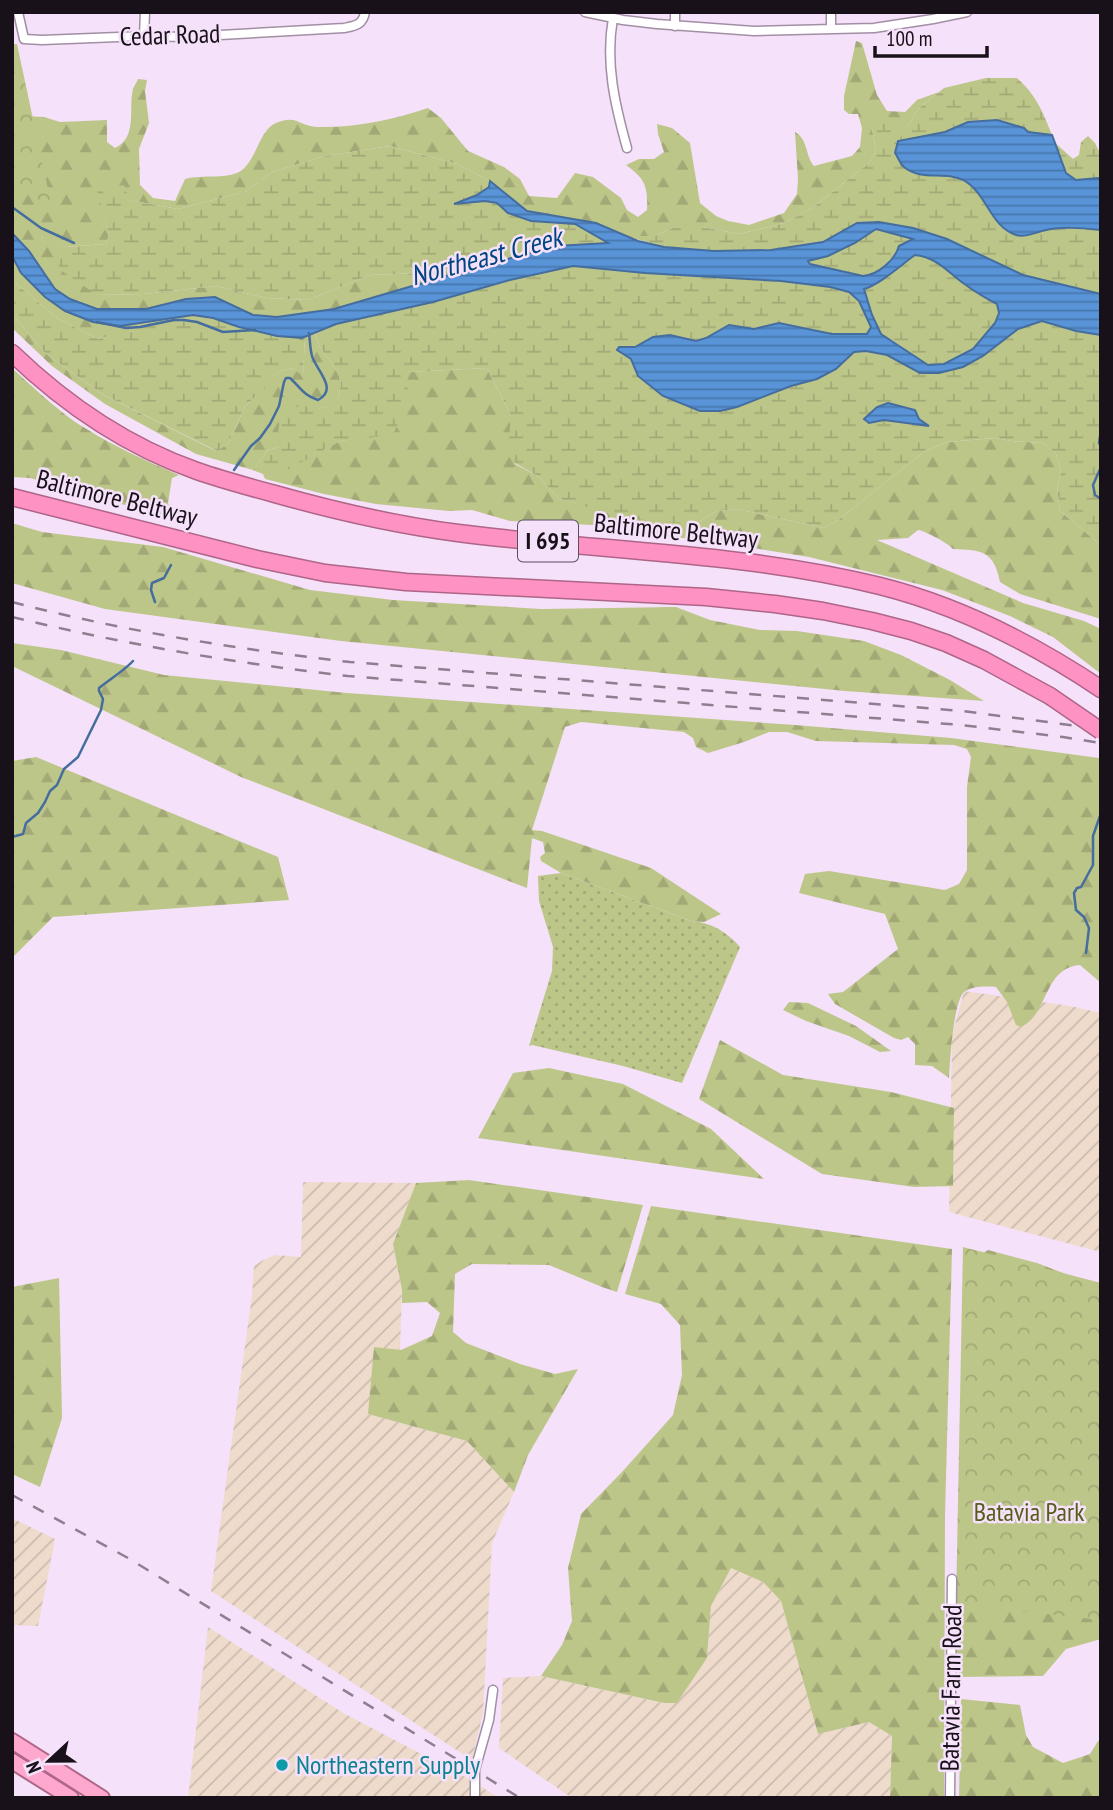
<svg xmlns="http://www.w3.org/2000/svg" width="1113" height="1810" viewBox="0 0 1113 1810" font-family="'PT Sans Narrow',sans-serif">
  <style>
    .industrial { fill: url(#industrial-furrows) }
    .grass { fill: url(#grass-dots) }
    .forest { fill: url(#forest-firs) }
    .wetland { fill: url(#wetland-marsh); fill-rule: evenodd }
    .park { fill: url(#park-crowns) }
    .water { fill: url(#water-rules); stroke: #456d9e; stroke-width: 2; fill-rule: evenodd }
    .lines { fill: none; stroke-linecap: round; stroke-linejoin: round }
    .stream { stroke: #456d9e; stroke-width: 2.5 }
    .minor-casing { stroke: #a28fa5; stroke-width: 11 }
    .trunk-casing { stroke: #ae6587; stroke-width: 18 }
    .motorway-casing { stroke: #ae6587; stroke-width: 19 }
    .minor { stroke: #fff; stroke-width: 8 }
    .trunk { stroke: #fea8ce; stroke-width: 14 }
    .motorway { stroke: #fe92c2; stroke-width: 16 }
    .rail { stroke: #8d7f90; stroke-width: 2.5; stroke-dasharray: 12 12; stroke-linecap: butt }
    .motorway-bridge-casing { stroke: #ae6587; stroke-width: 19; stroke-linecap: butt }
    .motorway-bridge { stroke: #fe92c2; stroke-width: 16 }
    .culture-dot { fill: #0f9aa8; stroke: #f5e1f9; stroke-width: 2.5 }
    .labels { text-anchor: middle; stroke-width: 5; stroke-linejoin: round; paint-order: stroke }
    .shield { fill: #f5e1f9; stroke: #5a4f5c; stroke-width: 2 }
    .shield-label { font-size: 24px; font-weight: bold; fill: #181119 }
    .street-label { font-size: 26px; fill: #181119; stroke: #f5e1f9 }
    .park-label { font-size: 26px; fill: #555d19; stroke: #f5e1f9 }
    .culture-label { font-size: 26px; fill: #0d838f; stroke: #f5e1f9; text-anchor: start }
    .water-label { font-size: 28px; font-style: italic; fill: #004481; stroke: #f5e1f9 }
  </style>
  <defs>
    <pattern id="industrial-furrows" width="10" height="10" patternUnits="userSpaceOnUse" patternTransform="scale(1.75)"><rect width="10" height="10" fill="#efdbcc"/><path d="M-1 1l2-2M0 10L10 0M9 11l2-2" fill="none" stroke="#ccbbaf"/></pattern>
    <pattern id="grass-dots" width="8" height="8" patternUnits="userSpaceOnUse" patternTransform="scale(1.75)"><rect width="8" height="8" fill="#bdc689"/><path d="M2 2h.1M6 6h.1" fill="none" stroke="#a2a976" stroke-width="1.8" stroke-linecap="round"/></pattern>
    <pattern id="forest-firs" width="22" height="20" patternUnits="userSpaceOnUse" patternTransform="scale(1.75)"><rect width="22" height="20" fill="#bdc689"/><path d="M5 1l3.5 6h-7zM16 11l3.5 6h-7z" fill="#a2a976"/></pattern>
    <pattern id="wetland-marsh" width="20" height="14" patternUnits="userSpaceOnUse" patternTransform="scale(1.75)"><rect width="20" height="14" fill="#bdc689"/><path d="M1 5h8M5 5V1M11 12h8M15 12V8" fill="none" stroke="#a2a976"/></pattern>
    <pattern id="park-crowns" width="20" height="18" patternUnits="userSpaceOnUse" patternTransform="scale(1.75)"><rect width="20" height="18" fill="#bdc689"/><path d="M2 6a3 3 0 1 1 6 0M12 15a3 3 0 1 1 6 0" fill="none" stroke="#a2a976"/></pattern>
    <pattern id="water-rules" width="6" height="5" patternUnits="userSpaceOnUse" patternTransform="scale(1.75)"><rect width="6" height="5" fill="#5894d7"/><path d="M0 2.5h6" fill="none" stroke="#4877ae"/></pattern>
  </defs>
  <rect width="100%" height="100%" fill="#f5e1f9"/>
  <!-- industrial -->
  <path class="industrial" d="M964,991l106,15 31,7v239l-152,-40 3,-176z
    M303,1182l113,1 -23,61 9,46 -2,60 -32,64 99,27 47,51 -22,51 -9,170 -11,47 -261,-169 41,-296 2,-29 9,-6 12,-5 26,2z
    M12,1518l43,21 -17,87 -26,-1z
    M731,1568l32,14 18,19 37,133 51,-12 23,14 -2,62h-318l-73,-50 4,-70 38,-2 122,27 14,-1 30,-44 4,-52z
    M208,1627l137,87 124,65 30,19h-311z"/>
  <!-- grass -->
  <path class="grass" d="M561,873l130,48c20,1 36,11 49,26l-58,136 -59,-17 -91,-21 -3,1 23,-75 1,-24 -14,-46 -1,-25z"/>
  <!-- forest -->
  <path class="forest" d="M12,41l5,9 8,66 19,1 16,5 47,-2v22l8,6c23,-11 13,-39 18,-59 1,-3 4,-7 5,-10l9,1 -2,11 4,32 -10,26 1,36 13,13 22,3 10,-22c17,-5 45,1 57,-9 15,-12 18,-41 34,-47 21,-9 23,3 41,4 37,1 76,-7 111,-19l13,10 27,33 36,16 16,12 9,17 28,2 18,-25 18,4 28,21 6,12 11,7 9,-7c1,-24 -2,-31 -21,-45l13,-6h15l10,-7 -6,-18 -1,-10 15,4 18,15 10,60 16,13 12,5 21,4 35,-12 13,-19 1,-15 -3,-47c13,7 10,23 19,34l38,-10 8,-9 2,-19 -4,-14h-9l-5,-4v-14l12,-55 6,2 15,52 10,16 18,1 12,-12 22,-8 -21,17 -10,17h-18l-18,3 4,22 -7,12 -57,45 -28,15 -45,11 -36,-7h-28l-20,9h-29l-30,-13 -69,-12 -37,-30 -33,-17 -67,-18 -65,10 -53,16 -27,20 -67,17 -50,-9 -30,-10 11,45 -3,9 -41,3 -24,-11 56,59 47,-1 72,-8 51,12 41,2 62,-25 51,-2 56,-6 -143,42 -57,8 -24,-2 -38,-18 -29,2 -40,10h-49l-27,-10 -15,-10 -26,-38 -17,-18z
    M12,256l10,17 98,53 30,-4 -29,11 -23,6 -41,-21 -45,-38z
    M12,314l33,39 57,41 114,57 12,-7 17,-38 11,-9 9,-18 18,-9 9,-2 11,7 2,-38 10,-4c4,20 20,29 25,46 1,5 0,12 -1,17 -5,6 -11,12 -19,12 -18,3 -20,-8 -37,8l-4,31 -11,3 -15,20 -57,-16 -91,-50 -53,-38 -40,-38z
    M12,368c21,19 49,46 73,60 30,19 62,33 94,47l-7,3 -4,25 6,16 -144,-41 -18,-1z
    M487,368l24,48 4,48 24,13 20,22 30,8 107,17 20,-13 21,-2 87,19 14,-8 87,-69 22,-9 49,-4 15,3 30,2 5,2 10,9 5,18 -4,15 3,24 41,34v74l-81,-25 -20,-12c-6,-31 -18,-32 -47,-33 -5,-6 -28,-18 -35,-19l-10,8 -31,2 146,63 61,18 17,8v45l-48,-37 -43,-21 -68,-26 -133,-33 -106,-17 -51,-5 -18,-8 -124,-6 -38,-11 -23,1 -73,-7 -52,-10 -59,-15 19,-8 56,-30 21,-3 46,-35v-31z
    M12,523l30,9 121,15 147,43 83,10 148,9 135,-2 34,13 50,10 37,1 67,10 37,14 49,25 34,21 -139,-10 -504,-50 -236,-32 -93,-26z
    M12,643l49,7 103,25 183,18 448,32 156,13 148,20 2,1v224l-21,-18c-37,3 -31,49 -59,62l-5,-2 -9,-23 -11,-15c-9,-1 -25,-1 -32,5 -11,11 -14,70 -15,86l-17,-12 -17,-1v-21l-7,-7 -7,3 -7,-2 -59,-34 -7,-10 15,-2 55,-43 -13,-35 -86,-21 6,-19 24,-3 116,19 14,-6 8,-14v-83l4,-30 -4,-8 -13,-4 -138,-4 -29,-9h-18l-25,10 -36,11 -12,-6 -3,-9 -9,-6 -103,-10 -16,5 -33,103 10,1 109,37 70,46 -17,8 -13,-1 -130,-48 -20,-12 -1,-4 5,-4 -2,-11 -11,-4 -5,50 -286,-111 -229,-111z
    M36,757l242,100 11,43 -236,17 -41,41v-197z
    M789,1002l19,1 48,23 35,25 -11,1 -31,-16 -43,-15 -23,-11z
    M720,1040l63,35 108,17 63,16 -1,78 -39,1 -92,-13 -123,-75z
    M549,1068l74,16 88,45 53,50 -286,-41 35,-65z
    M469,1180l174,25 -26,87 -15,-5 -53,-22 -77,-1 -17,10 -2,58 13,11 54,21 35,10 23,-5 -50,86 -14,37 -47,-51 -99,-27 6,-67 27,3 31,-14 8,-23 -13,-11 -25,1v-13l-9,-46 23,-61z
    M651,1206l301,43 -7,267 -1,282h-54l2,-62 -23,-14 -51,12 -37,-133 -18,-19 -32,-14 -20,38 -4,52 -30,45h-13l-123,-27 21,-31 10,-24 -4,-53 13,-54 41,-42 51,-57 9,-40 -2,-50 -19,-21 -36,-10z
    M988,1250l49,13 55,21 9,186v169l-35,10 -23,27 -83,1 -4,-22 8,-106 17,-295z
    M59,1278l3,140 -22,69 -28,-13v-187z
    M961,1699l59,6 6,30 7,12 30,16 27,-9 8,-13 3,-1v58h-142z"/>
  <!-- wetland -->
  <path class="wetland" d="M986,78h31c19,17 26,34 35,57l-24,-3 -4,7 28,1 21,19 6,-4 2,-13 7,-6 7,7 6,12v143l-78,-23 -75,-36 -35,-11 -56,-5 -34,19 -53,8 -56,1 -50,-4 -38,-11h29l20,-9h28l36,7 45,-11 28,-15 57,-45 7,-12 -4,-22 3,-10 15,7h18l10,-17 26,-21z
    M390,146l67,18 33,17 -1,6 -12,8 -19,8 27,-2 12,2 51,20 27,1 34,20 -53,2 -79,21 -56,6 -51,2 -62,25 -41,-2 -51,-12 -72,8 -47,1 -35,-24 -21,-36 24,12 41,-3 3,-9 -12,-45 27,-5 5,15 49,9 67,-17 27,-20 53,-16z
    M876,229l38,10c-5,4 -10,7 -15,11 -11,11 -18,25 -36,26l-53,-12 -2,-3c27,-6 44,-18 68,-32z
    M927,250l97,60 -25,3 -4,10 -22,26 -29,15 -16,1 -36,-25 -38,12 12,-1 21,4 33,18 43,-6 20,-11 35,-27 24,-8 34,10 25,4v210l-41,-34 -3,-24 4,-15 -5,-18 -10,-9 -5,-2 -30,-2 -15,-3 -49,4 -22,9 -87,69 -14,8 -87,-19 -21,2 -20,13 -35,-2 -40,-5 -62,-18 -20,-22 -24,-14 -7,-15 3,-32 -24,-48 -79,4 -1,31 -14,32 -53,6 -56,31 -19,7 -2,-5 -10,-4 15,-20 11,-3c-2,-19 -1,-41 25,-41 6,0 11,3 17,2 8,-1 13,-7 18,-12 1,-5 2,-12 1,-17 -5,-17 -21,-26 -25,-46l21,-9 97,-22 77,-22 63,-14 72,7 161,10 43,9 25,-6 11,-10 30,-21zM888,403l27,7 5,11 -1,4 -35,-5 -15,3z
    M12,280l45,38 41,21c31,-8 62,-24 95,-24 15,1 29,6 43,11 15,4 32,9 48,10 7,1 14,3 21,1l-2,39 -11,-8 -9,2 -17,9 -1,10 -20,17 -17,38 -11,7 -115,-57 -57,-41 -33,-39z"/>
  <!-- park -->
  <path class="park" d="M12,44h5l35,164 -35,-22 -5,-5z
    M963,1247l138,36v337l-145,-16z"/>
  <!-- water -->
  <path class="water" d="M997,120l27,8 4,4 24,3 14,38 10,7 22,-2 3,3v49c-20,-2 -40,-4 -59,1 -8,2 -18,7 -26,4 -26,-9 -29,-41 -51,-54 -19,-11 -43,1 -61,-14 -4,-3 -6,-10 -9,-14l3,-12 47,-9 23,-10z
    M490,181l37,30 69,12 42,18 26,6 50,4 57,-1 52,-8 34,-19 22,-1 34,6 34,11 76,36 78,19v41l-25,-4 -34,-10 -24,8 -35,27 -20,11 -24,6h-19l-33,-18 -21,-4 -12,1 -18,17 -19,10 -26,7 -54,21 -17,4h-20l-37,-15 -25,-20 -7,-17 -14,-9 2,-3h16l18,-10 17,-2 26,6 10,-3 23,-13 25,4 25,-6 53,11h35l4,-7 -12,-26 -10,-9 -19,-5 -49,-6 -136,-8 -72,-7 -63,14 -77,22 -97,22 -34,14 -25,-2 -38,-9 -26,-9 -20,-3 -73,11 -27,-4 -28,-11 -20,-14 -24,-24 -9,-17v-23l17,18 26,38 15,10 27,10h49l40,-10 29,-2 38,18 24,2 57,-8 143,-42 79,-21 52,-3 -33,-19 -44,-3 -23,-8 -11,-10 -12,-2 -31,3 23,-9 12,-8zM876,229l37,10 -14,7c-4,14 -21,29 -36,30l-53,-12 -2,-3 20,-5 27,-13zM915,255c21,2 32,16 48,28 11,8 22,15 34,21l2,9 -4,10 -22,26 -29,15 -16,1 -47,-31 -9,-19 -8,-26c15,-4 37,-24 51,-34z
    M888,403l27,7 4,9 10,7 -45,-6 -15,3 -5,-4 13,-12z"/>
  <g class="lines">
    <!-- stream -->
    <path class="stream" d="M12,207l29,21 33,15
      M97,322l29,6 14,-1 34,-7h10l13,2 26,10 32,-2
      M1101,386v4
      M1101,430l-2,13 2,3
      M1101,467l-8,18 2,10 6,4
      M234,470l17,-24 9,-8 10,-14 9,-18 5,-24 2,-4h4c11,10 13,17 28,22 21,-11 -2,-30 -6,-44 -2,-7 -2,-16 -3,-23
      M155,602l-4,-12 1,-7 12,-5 7,-13
      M12,837l11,-3 3,-11 12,-10 7,-11 5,-11 7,-6 7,-16 14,-12 23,-47 2,-11 -4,-8v-3c11,-9 26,-18 34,-27
      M1086,953l3,-25 -5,-11 -8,-7 -2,-17 3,-5 4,-1 12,-22v-29l8,-23
      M12,1047v8"/>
    <!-- minor casing -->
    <g class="minor-casing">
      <path id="minor" d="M18,12l6,27 18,1 102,-4 40,1 160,-9c11,-2 19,-3 21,-16
        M585,12l38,8 34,4 97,7 120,-3 59,-9 34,-7
        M675,12v14
        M831,12v17
        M613,18c-8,45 2,87 14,130
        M144,36l1,-24
        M475,1798v-28l14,-50 4,-30
        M950,1798l2,-219"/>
    </g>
    <!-- trunk casing -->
    <g class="trunk-casing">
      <path id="trunk" d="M12,1741l90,57
        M12,1761l59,37"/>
    </g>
    <!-- motorway casing -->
    <g class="motorway-casing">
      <path id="motorway" d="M12,353c54,52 114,93 185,118 26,9 52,16 78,23 60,17 121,31 183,39 140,18 284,19 422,53 80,20 152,57 221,103
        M12,497l245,62 68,14 81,9 300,15 69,7 48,7 49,10 39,10 35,12 38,17 66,36"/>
    </g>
    <!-- minor -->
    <use href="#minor" class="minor"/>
    <!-- trunk -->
    <use href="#trunk" class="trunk"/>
    <!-- motorway -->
    <use href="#motorway" class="motorway"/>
    <!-- rail -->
    <path class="rail" d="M12,602c111,29 224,47 338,60l612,49 139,18
      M12,617c112,27 221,46 336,59l613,49 102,12 38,6
      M12,1495l116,63 392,240"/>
    <!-- motorway-bridge casing -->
    <g class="motorway-bridge-casing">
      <path id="motorway-bridge" d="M1050,696l51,35"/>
    </g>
    <!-- motorway-bridge -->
    <use href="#motorway-bridge" class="motorway-bridge"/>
  </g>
  <!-- markers -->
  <circle class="culture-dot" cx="282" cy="1765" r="7"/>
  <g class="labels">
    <!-- shield labels -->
    <rect class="shield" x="518" y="520.5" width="60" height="41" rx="5"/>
    <g class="shield-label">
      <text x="548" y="549">I 695</text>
    </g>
    <!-- street labels -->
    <g class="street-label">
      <text transform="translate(170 35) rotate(-2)" y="9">Cedar Road</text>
      <text transform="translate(117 498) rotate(14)" y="9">Baltimore Beltway</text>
      <text transform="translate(676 531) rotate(6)" y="9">Baltimore Beltway</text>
      <text transform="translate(951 1688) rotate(-89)" y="9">Batavia Farm Road</text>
    </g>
    <!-- park labels -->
    <g class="park-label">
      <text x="1029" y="1521">Batavia Park</text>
    </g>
    <!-- culture labels -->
    <g class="culture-label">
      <text x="296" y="1774">Northeastern Supply</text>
    </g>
    <!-- water labels -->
    <g class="water-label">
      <text transform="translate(486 256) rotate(-15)" y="10">Northeast Creek</text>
    </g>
  </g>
  <!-- border -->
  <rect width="1113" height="1810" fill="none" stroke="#181119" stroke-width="28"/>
  <!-- north arrow -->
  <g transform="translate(49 1761) rotate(248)" stroke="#f5e1f9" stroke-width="5" paint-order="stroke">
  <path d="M0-5L12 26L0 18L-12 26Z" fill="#181119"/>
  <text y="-10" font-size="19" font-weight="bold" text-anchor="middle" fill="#181119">N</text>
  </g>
  <!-- scale -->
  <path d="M875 46v10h112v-10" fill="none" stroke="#181119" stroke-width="3.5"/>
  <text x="886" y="46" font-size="21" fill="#181119" stroke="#f5e1f9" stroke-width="5" paint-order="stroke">100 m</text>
</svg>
